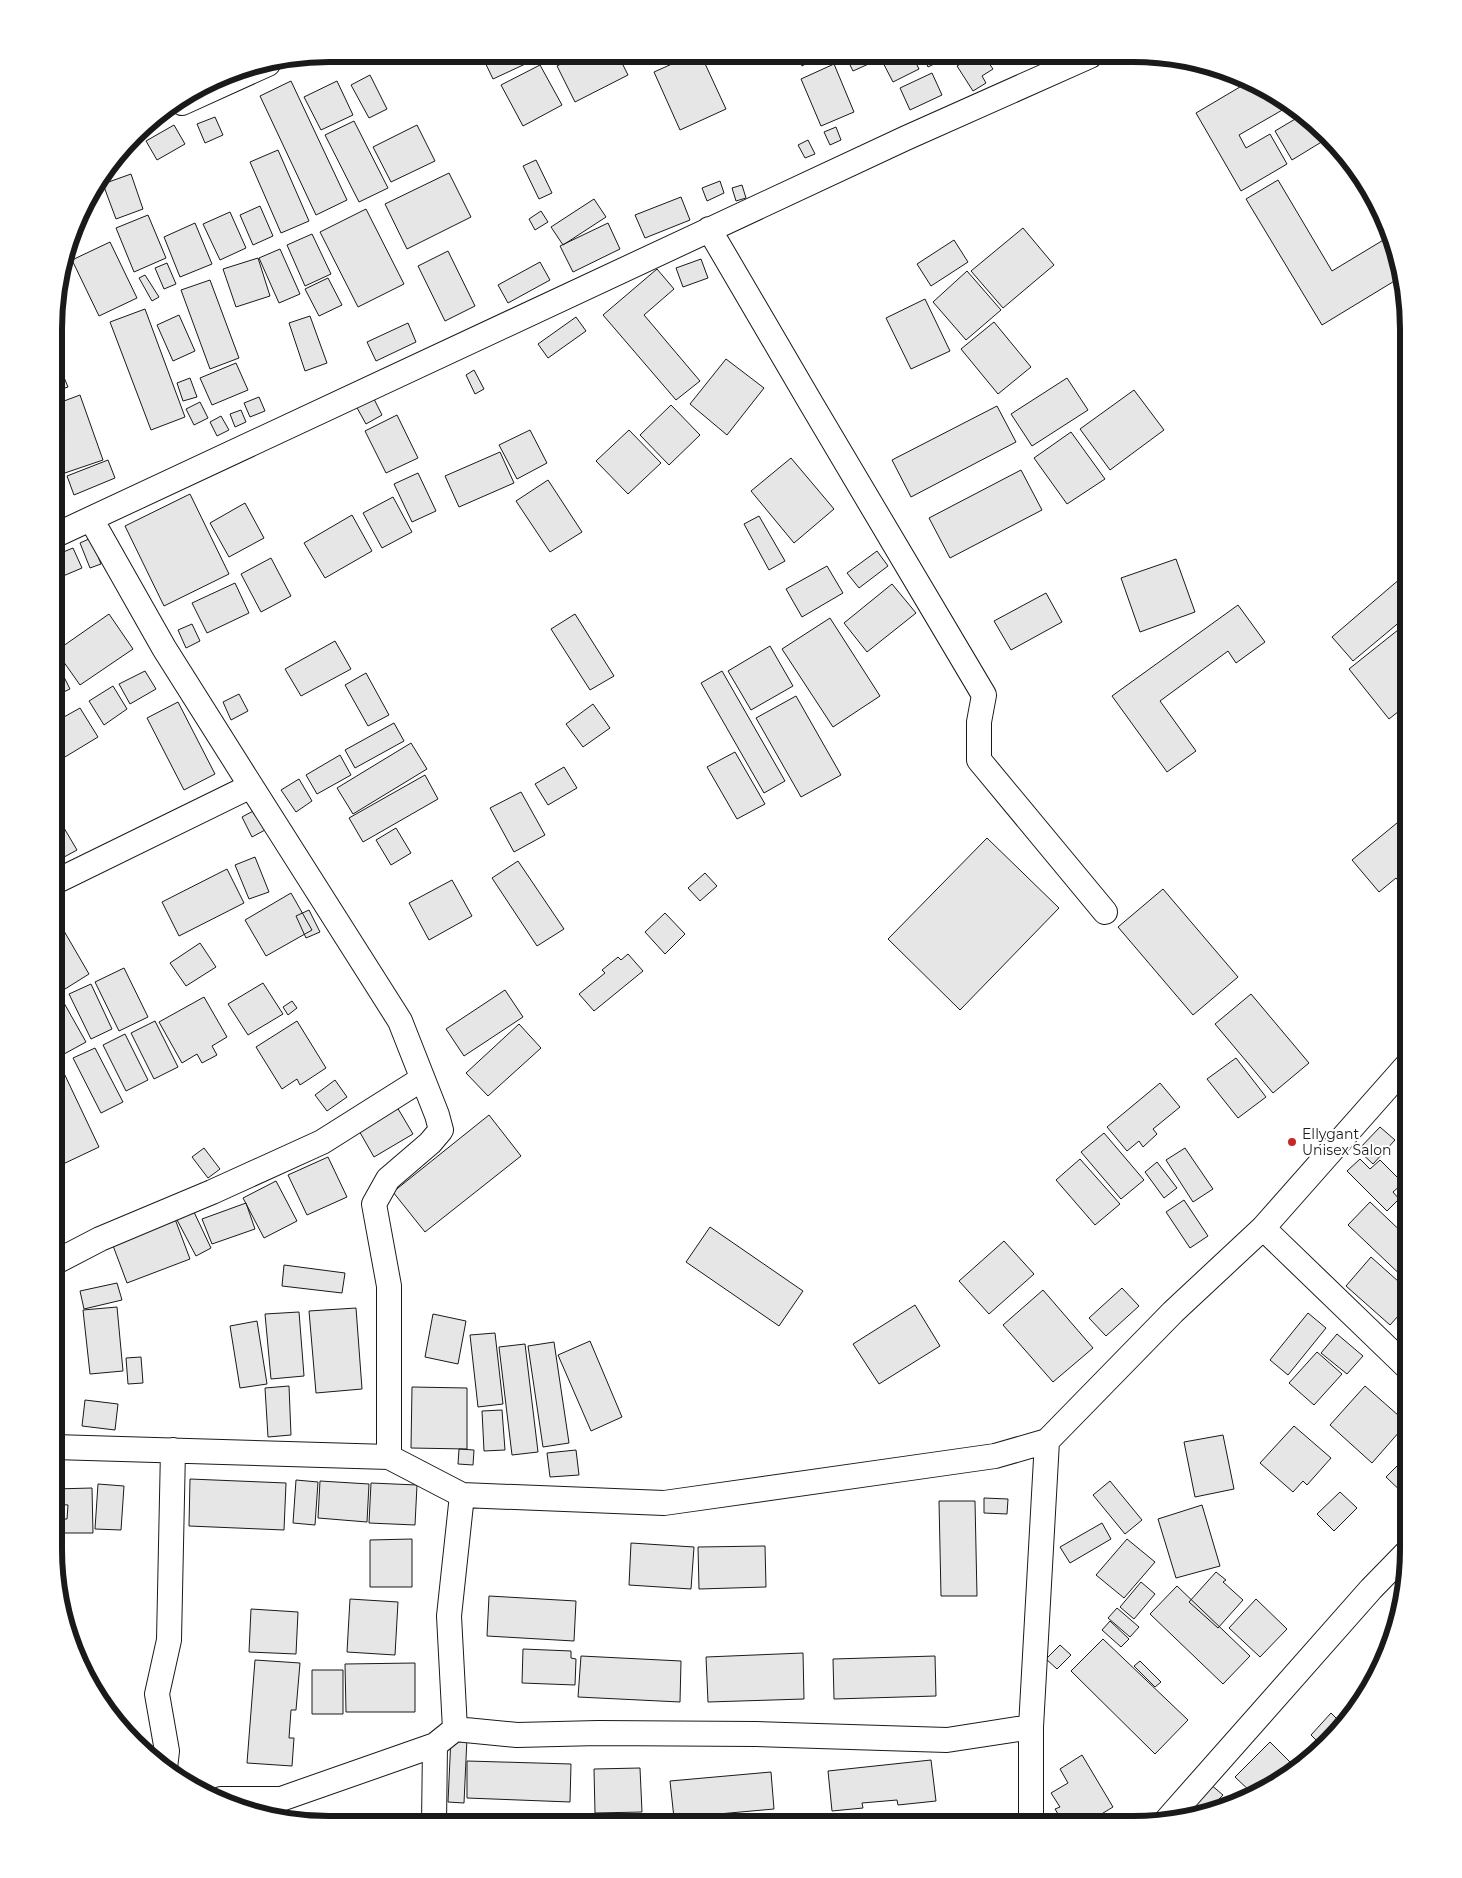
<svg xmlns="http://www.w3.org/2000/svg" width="1462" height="1878" viewBox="0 0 1462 1878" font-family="Montserrat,sans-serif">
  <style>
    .building { fill: #e6e6e6; stroke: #1a1a1a }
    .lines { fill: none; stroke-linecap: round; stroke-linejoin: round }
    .minor-casing { stroke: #1a1a1a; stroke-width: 26 }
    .minor { stroke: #fff; stroke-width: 24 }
    .poi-dot { fill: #c62828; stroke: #fff; stroke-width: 2 }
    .labels { text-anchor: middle; stroke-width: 4; stroke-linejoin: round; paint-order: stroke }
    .poi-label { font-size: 14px; fill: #1a1a1a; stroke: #fff; text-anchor: start }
    .rim { fill: none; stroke: #1a1a1a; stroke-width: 6 }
  </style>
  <rect width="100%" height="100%" fill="#fff"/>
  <!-- building -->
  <path class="building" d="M481,54h53l2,5 -43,20z
    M580,54l38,1 10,20 -53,27 -18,-36z
    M692,55h9l25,54 -46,21 -26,-58z
    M796,55h26l-20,11z
    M845,55h25l3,7 -20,9z
    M879,55h33l7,14 -26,13z
    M923,55l27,1 -22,11z
    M974,56h10l9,13 -11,7 4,7 -13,8 -16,-25z
    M834,64l20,48 -33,14 -20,-47z
    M540,65l22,40 -39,21 -22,-41z
    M932,73l10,22 -32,15 -10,-22z
    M370,75l17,34 -18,9 -18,-33z
    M291,81l56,119 -31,15 -56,-119z
    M337,81l16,34 -32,15 -17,-33z
    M1250,81l36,19 5,5 -52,30 7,13 24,-14 17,30 -46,27 -45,-78z
    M1302,115l26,23 -36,22 -17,-29z
    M215,117l8,18 -18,8 -8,-19z
    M354,121l34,67 -29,14 -34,-67z
    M174,125l11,19 -28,16 -11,-19z
    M417,125l18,36 -44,21 -18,-35z
    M836,127l5,13 -11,5 -6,-13z
    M808,140l7,14 -10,4 -7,-13z
    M278,150l31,71 -28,12 -31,-71z
    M536,160l16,33 -13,6 -16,-33z
    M449,173l22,44 -64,32 -22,-45z
    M131,174l12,35 -27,10 -13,-35z
    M1278,180l54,91 58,-35 9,22 2,19 -79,48 -76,-126z
    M720,181l4,12 -17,8 -5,-13z
    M742,185l4,13 -10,3 -4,-13z
    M681,197l9,23 -45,18 -10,-23z
    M594,199l12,18 -43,28 -12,-18z
    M260,206l13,30 -20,9 -13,-30z
    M366,209l38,75 -46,23 -38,-75z
    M541,211l7,11 -13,8 -6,-11z
    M230,212l16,36 -26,12 -17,-36z
    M148,215l18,43 -32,14 -18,-44z
    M195,223l17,41 -32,13 -16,-40z
    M608,223l12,26 -47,23 -13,-26z
    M1023,228l31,37 -51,43 -32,-37z
    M312,234l19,40 -26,12 -18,-41z
    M954,240l14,22 -37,24 -14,-22z
    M110,242l27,56 -38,18 -27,-56z
    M280,249l20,45 -21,9 -20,-45z
    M448,251l27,55 -30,15 -27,-55z
    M258,258l12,38 -34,11 -13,-38z
    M701,259l7,19 -25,9 -7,-19z
    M540,262l10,18 -42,23 -10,-18z
    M167,263l9,21 -12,5 -9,-21z
    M657,269l17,20 -30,26 56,66 -24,19 -73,-85z
    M967,271l34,39 -35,30 -33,-38z
    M145,275l14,22 -7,4 -13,-23z
    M328,278l14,27 -23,11 -14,-27z
    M210,280l29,78 -29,11 -29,-79z
    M925,299l25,52 -39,18 -25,-51z
    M145,309l40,108 -34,13 -41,-108z
    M179,315l16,36 -22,10 -16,-36z
    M310,316l17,47 -22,8 -16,-48z
    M576,317l10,14 -38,27 -10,-14z
    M994,322l37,45 -33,27 -37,-45z
    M408,323l8,19 -40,19 -9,-19z
    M56,358l12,29 -12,4z
    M726,359l38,29 -37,47 -37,-31z
    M236,363l12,27 -36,15 -12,-27z
    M474,370l10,19 -9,5 -9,-19z
    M190,378l7,19 -14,4 -6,-18z
    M1067,378l21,32 -56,36 -21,-32z
    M1134,390l30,40 -54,40 -30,-41z
    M80,395l23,65 -47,16v-72z
    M259,397l6,14 -15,6 -6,-14z
    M373,397l9,18 -16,9 -10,-18z
    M200,402l8,16 -14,7 -8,-16z
    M671,405l29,30 -31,30 -29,-30z
    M997,406l19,36 -105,55 -19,-37z
    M241,410l5,12 -11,5 -5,-13z
    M397,415l21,43 -32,15 -21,-42z
    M221,416l8,14 -12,6 -7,-14z
    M530,430l17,33 -30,16 -18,-34z
    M629,430l32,33 -33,31 -32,-33z
    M1071,432l34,47 -38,25 -33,-46z
    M500,452l14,31 -55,24 -14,-31z
    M791,458l43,51 -40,34 -43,-52z
    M108,460l7,18 -41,17 -7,-19z
    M1021,470l21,40 -92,48 -21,-40z
    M418,473l18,38 -24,11 -18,-38z
    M548,480l34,52 -32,20 -34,-51z
    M190,494l39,80 -65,32 -39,-80z
    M393,497l19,35 -30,16 -19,-35z
    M245,503l19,35 -35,19 -19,-34z
    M352,515l20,36 -47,27 -21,-35z
    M759,516l26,45 -16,9 -25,-46z
    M91,538l10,26 -11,4 -10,-25z
    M73,548l9,20 -26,11v-24z
    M877,551l11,15 -29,22 -12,-15z
    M271,558l20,38 -30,16 -20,-38z
    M1176,559l19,53 -55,20 -19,-54z
    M827,566l16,27 -41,24 -16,-28z
    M1408,572v43l-55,46 -21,-24z
    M235,583l14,30 -42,20 -15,-30z
    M892,584l24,29 -49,39 -23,-29z
    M1046,593l16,29 -51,28 -17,-29z
    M1238,605l27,37 -29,21 -8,-12 -68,50 36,50 -29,21 -55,-76z
    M109,614l24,35 -53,36 -24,-34z
    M575,614l39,62 -24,14 -39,-61z
    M830,618l50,78 -47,31 -51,-78z
    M1408,622v82l-19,15 -40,-50z
    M192,624l8,17 -14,7 -8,-18z
    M335,641l16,28 -50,27 -16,-27z
    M770,646l23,40 -42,24 -23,-39z
    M55,659l15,30 -15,7z
    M145,671l11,18 -26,15 -11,-20z
    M722,671l63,110 -21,12 -63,-110z
    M366,673l23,42 -21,11 -23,-41z
    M113,686l14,23 -23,16 -15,-24z
    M239,694l9,17 -17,9 -8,-18z
    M796,696l45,79 -40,22 -45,-79z
    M178,702l37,72 -31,16 -37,-72z
    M593,704l17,24 -27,19 -17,-23z
    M80,708l18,29 -43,26v-41z
    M394,723l10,18 -49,27 -10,-18z
    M411,743l16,26 -74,45 -16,-26z
    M735,752l30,52 -28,15 -30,-52z
    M340,755l11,20 -34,19 -11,-19z
    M564,767l13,21 -29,17 -13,-21z
    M425,775l13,24 -75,43 -14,-24z
    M299,779l13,22 -16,11 -15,-22z
    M521,792l24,43 -31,17 -24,-44z
    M255,810l10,20 -13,7 -10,-20z
    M57,816l20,34 -22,12v-45z
    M1403,818l5,5v56l-7,5 -5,-6 -17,14 -27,-32z
    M396,828l15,25 -20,12 -15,-25z
    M987,838l72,70 -99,102 -72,-71z
    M255,857l14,35 -20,7 -14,-34z
    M518,861l46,68 -27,17 -45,-68z
    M227,869l17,34 -65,33 -17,-34z
    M705,873l12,13 -17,15 -12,-13z
    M452,880l20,36 -43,24 -20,-37z
    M1163,889l75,88 -45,38 -75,-88z
    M291,893l21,37 -46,26 -21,-36z
    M309,910l11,22 -14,6 -10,-22z
    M665,913l20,21 -20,20 -20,-22z
    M64,931l25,43 -24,15 -10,-17v-36z
    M200,943l16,24 -30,19 -16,-23z
    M628,954l15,17 -49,40 -15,-17 26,-21 -3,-3 16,-13 3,3z
    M124,968l24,49 -29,14 -24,-49z
    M263,983l20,31 -35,21 -20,-31z
    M91,984l21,45 -21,10 -22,-45z
    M505,990l18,27 -59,39 -18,-27z
    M1251,994l58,69 -36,30 -58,-69z
    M204,997l23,40 -15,9 5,9 -15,8 -5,-9 -15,9 -23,-41z
    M292,1001l5,7 -9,7 -5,-8z
    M64,1003l22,39 -31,17v-51z
    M155,1021l23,46 -24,12 -23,-46z
    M297,1021l29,47 -26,17 -3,-6 -15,10 -26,-42z
    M519,1024l22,24 -53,48 -22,-23z
    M125,1034l23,46 -22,11 -23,-46z
    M95,1048l28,54 -22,11 -28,-55z
    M1236,1058l30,39 -28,21 -31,-39z
    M62,1069l37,78 -38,18 -6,-14v-79z
    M335,1080l12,17 -20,14 -12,-16z
    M1160,1083l20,24 -27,22 4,5 -14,13 -4,-6 -12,10 -20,-24z
    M397,1107l16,27 -39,23 -16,-28z
    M489,1115l32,41 -96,76 -32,-40z
    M1380,1127l15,13 -22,24 -15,-14z
    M1104,1133l40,47 -23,19 -40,-47z
    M204,1148l16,21 -12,9 -16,-21z
    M1185,1148l28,41 -20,13 -27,-42z
    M328,1157l19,40 -40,18 -19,-40z
    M1080,1159l40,45 -25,21 -39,-45z
    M1360,1159l10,10 10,-9 23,23 -10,9 6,7 -12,12 -40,-40z
    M1157,1162l20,26 -13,10 -19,-26z
    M276,1181l21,40 -33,17 -21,-40z
    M1184,1200l24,36 -18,12 -24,-36z
    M1370,1202l38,36v44l-60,-57z
    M246,1203l9,26 -43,15 -10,-25z
    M193,1210l18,38 -15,8 -20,-38z
    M175,1219l15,40 -63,24 -15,-40z
    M710,1227l93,64 -24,35 -93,-64z
    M1004,1241l30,33 -45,40 -30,-33z
    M1371,1257l37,33v15l-18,20 -44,-39z
    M284,1265l61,8 -3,20 -60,-7z
    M117,1283l5,17 -38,9 -4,-18z
    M1122,1288l17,18 -33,30 -17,-18z
    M1043,1290l50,58 -40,34 -50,-57z
    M915,1305l25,41 -61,38 -26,-40z
    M117,1307l6,64 -33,3 -7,-64z
    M356,1308l6,81 -46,4 -7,-82z
    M299,1312l5,64 -33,3 -6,-65z
    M1308,1313l18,15 -38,47 -18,-15z
    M433,1314l33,7 -8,43 -33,-7z
    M257,1321l10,63 -27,4 -10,-62z
    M495,1333l8,71 -25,3 -8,-72z
    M1337,1334l26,22 -16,18 -26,-21z
    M590,1341l32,76 -31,14 -33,-76z
    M554,1342l15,101 -26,4 -15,-101z
    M525,1344l13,108 -26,3 -13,-108z
    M1317,1352l25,22 -28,31 -25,-22z
    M141,1357l2,26 -15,1 -2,-26z
    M289,1386l2,49 -23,2 -3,-49z
    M1365,1386l42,37 -35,40 -42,-38z
    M412,1387l55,1v61l-56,-1z
    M85,1400l33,4 -3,26 -33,-4z
    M502,1410l3,40 -21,1 -2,-40z
    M1294,1426l37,32 -24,27 -4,-4 -10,11 -33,-29z
    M1223,1435l11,54 -39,8 -11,-55z
    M459,1449l15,1 -1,15 -15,-1z
    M576,1450l3,25 -29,2 -3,-24z
    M1404,1459l4,4v35l-22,-21z
    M190,1479l96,4 -2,47 -95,-4z
    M296,1480l22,2 -3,43 -22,-2z
    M320,1481l49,3 -2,38 -49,-4z
    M1110,1481l32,39 -17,14 -32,-39z
    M371,1483l46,2 -2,40 -46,-2z
    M98,1484l26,2 -3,44 -26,-1z
    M92,1488l1,45h-39v-14h13l1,-14 -14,-1v-15z
    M1340,1492l17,16 -23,23 -17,-17z
    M984,1498l24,1 -1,15 -23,-1z
    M939,1501h36l2,95h-36z
    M1202,1505l18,61 -44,12 -18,-59z
    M1102,1523l9,16 -41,24 -10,-16z
    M412,1539v48h-42v-47z
    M1127,1539l28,23 -31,36 -28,-23z
    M631,1543l63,4 -3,42 -62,-4z
    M765,1546l1,41 -67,2 -1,-42z
    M1216,1572l10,8 -3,2 20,18 -25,28 -29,-26z
    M1141,1582l14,12 -21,25 -14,-12z
    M1177,1586l73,70 -27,28 -73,-70z
    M489,1596l87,5 -2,40 -87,-5z
    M350,1599l48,3 -3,53 -48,-3z
    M1256,1599l31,30 -27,28 -31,-29z
    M1117,1608l22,19 -9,10 -22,-19z
    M251,1609l47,3 -2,42 -47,-2z
    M1110,1621l19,18 -8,8 -19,-17z
    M1103,1639l85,81 -33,34 -84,-83z
    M1060,1645l11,10 -14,14 -11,-10z
    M523,1649l48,2v7l5,1 -1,26 -53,-2z
    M803,1653l1,46 -96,3 -2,-45z
    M581,1656l100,5 -1,41 -102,-5z
    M935,1656l1,40 -102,3 -1,-40z
    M255,1660l45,3 -4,47h-5l-2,28h5l-2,28 -45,-3z
    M1140,1661l21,21 -6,5 -21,-21z
    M415,1663v49h-69l-1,-48z
    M1379,1666l-10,20 -4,-4z
    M312,1670h31v44h-31z
    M1331,1713l12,12 -20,22 -12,-12z
    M451,1737l16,1 -3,65 -16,-1z
    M1270,1742l26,26 -26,19 -17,7 -18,-17z
    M1082,1755l31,52 -28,17h-21l-9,-15 5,-2 -9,-14 17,-10 -8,-14z
    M931,1760l5,41 -38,4 -1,-5 -35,3 1,5 -31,3 -4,-40z
    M467,1761l104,3 -1,38 -103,-4z
    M640,1768l2,44 -47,1 -1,-44z
    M771,1772l3,37 -100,9 -4,-37z
    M1210,1784l13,11 -18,19 -12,-10z
    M252,1809l36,3v7l-36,-7z"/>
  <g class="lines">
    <!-- minor casing -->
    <g class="minor-casing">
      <path id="minor" d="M182,103l86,-39
        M709,229l103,176 172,290 -5,27v38l126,152
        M56,535l850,-397 184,-82
        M251,786l149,235 37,94 4,15 -11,13 -42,36 -14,25 15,82v171
        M55,882l196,-96 -87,-138 -73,-129
        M1263,1228l145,140
        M54,1263l46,-24 112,-47 110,-50 100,-63
        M54,1447l335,10 73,38 202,8 331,-47 52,-15
        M462,1495l-13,121 6,113 62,6 81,-2 158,1 191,6 84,-13
        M165,1768l2,-17 -10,-57 12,-54 4,-190
        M221,1799h60l154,-54 20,-16
        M1166,1821l205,-232 37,-38
        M434,1824l1,-79
        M1031,1824v-97l16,-286 126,-129 90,-84 145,-164"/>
    </g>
    <!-- minor -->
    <use href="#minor" class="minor"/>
  </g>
  <!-- markers -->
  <circle class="poi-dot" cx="1292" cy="1142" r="5"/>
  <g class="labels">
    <!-- poi labels -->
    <g class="poi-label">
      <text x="1302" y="1139">Ellygant<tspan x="1302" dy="16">Unisex Salon</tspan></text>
    </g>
  </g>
  <!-- crop -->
  <path d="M0 0H1462V1878H0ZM329 62H1133A267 267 0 0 1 1400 329V1549A267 267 0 0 1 1133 1816H329A267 267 0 0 1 62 1549V329A267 267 0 0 1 329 62Z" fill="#fff" fill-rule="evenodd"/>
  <path class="rim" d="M329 62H1133A267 267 0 0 1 1400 329V1549A267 267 0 0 1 1133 1816H329A267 267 0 0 1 62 1549V329A267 267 0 0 1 329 62Z"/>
</svg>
